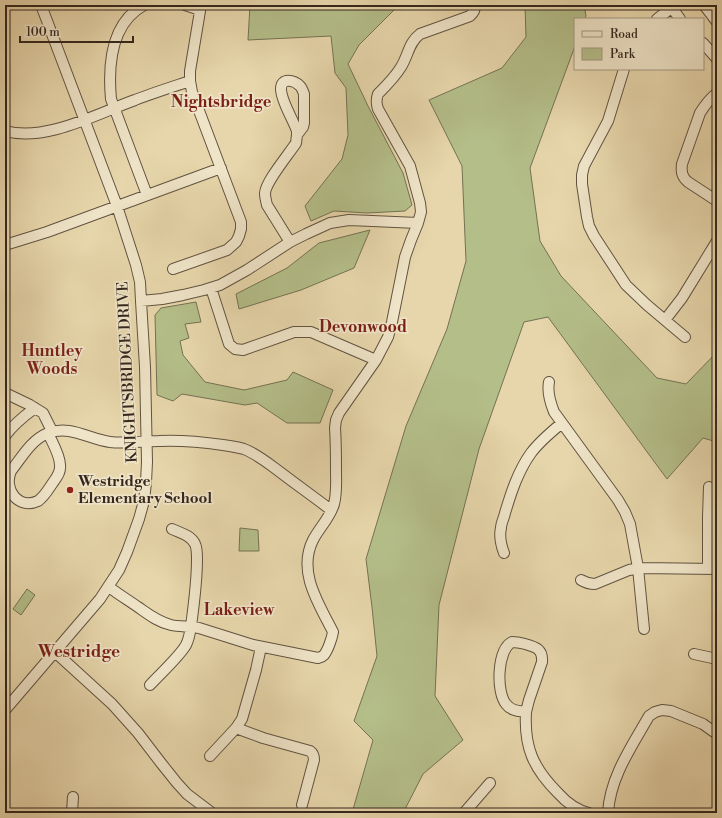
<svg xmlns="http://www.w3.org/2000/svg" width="722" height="818" viewBox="0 0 722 818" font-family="'Libre Bodoni',serif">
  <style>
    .green { fill: #b4be89; stroke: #747254 }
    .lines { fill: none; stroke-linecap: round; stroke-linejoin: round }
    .minor-casing { stroke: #615341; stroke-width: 12 }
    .minor { stroke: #efe4c8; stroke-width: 10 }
    .poi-dot { fill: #8f2418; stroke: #efe4c8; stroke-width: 1.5 }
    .labels { text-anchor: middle; stroke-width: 3.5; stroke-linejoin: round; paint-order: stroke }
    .street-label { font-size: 15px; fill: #34271e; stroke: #efe4c8 }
    .poi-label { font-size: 15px; font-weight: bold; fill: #34271e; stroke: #efe4c8; text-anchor: start }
    .neighbourhood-label { font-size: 16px; font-weight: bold; fill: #7a1f14; stroke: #efe4c8 }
    .quarter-label { font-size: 17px; font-weight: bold; fill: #7a1f14; stroke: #efe4c8 }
  </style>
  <rect width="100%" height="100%" fill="#e7d6ab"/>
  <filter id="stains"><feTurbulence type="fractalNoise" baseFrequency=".005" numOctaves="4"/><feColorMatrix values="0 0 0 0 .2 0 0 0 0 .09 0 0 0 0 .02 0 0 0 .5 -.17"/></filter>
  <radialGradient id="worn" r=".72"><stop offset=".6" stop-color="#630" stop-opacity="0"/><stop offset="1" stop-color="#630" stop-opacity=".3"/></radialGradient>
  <!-- green -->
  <path class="green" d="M250,5h149l-40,40 -11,19 20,42 35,67 9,32 -7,6 -38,2 -33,-2 -23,10 -6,-15 37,-47 6,-24 -2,-47 -11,-15 -4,-37 -83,4z
    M525,5h59l2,11 -1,3h-10v27l-45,122 10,73 21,35 96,102 29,6 31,-32v90l-14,-4 -36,41 -119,-162 -24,5 -45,127 -40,156 -4,91 28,44 -40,34 -20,39h-51l21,-73 -19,-19 23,-65 -5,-49 -6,-48 40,-133 41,-97 19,-68 -4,-95 -33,-66 73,-32 24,-31z
    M370,230l-16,38 -53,22 -62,19 -3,-15 51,-26 32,-25z
    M196,302l5,20 -16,2 4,14 -9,3 3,14 22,27 39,8 43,-10 6,-8 40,18 -13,33h-33l-30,-20 -12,2 -63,-11 -9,7 -16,-6 -2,-80 6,-7z
    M240,528l18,2 1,21h-20z
    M27,589l8,6 -14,20 -8,-6z"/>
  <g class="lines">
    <!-- minor casing -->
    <g class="minor-casing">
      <path id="minor" d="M144,5c-33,18 -36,61 -33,94l36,96
        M185,5l15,5
        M670,5l10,14
        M704,5l13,17
        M657,19l18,-14
        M703,43l14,16
        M624,69l-16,52 -24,45 -2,9v9l5,33 2,9 5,10 32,49 21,20 38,32
        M717,93c-8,6 -12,12 -17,20l-18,51c-1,8 0,13 6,18l29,19
        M5,131c41,11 91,-17 130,-31 18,-7 37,-13 55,-19
        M290,242l-23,-37c-1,-4 -2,-8 -2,-12 1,-12 24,-39 31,-50l1,-8v-4c-4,-12 -16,-30 -16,-42 0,-12 13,-9 19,-3 2,2 3,5 4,8v29l-1,4 -6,8
        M5,245l42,-13 174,-64
        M173,269l54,-19 9,-8 3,-6 2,-7v-7l-49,-130 -2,-11v-10l11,-66
        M211,288l18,56 6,5 8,1 51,-18h17l65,28
        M141,301l21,-2 21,-4 21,-5 16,-5 27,-15 43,-28 16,-8 24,-11 19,-3 69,3
        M665,320l17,-22 35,-57
        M549,382c-2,10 1,20 5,30l64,88 7,12 5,12 8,44 6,61
        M5,393l25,12 13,8 9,18
        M48,433c23,-8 40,6 62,9 16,2 32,-1 49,-1 21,-1 43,1 64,4 7,1 14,2 21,4 13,5 25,15 36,23 17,13 34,25 51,38
        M48,433c4,9 12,22 12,32 1,8 -4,13 -8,19 -4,6 -8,13 -14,17 -20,9 -35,-12 -27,-30 11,-14 20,-31 37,-38z
        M5,436c8,-11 19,-20 30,-28
        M504,553c-3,-8 -5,-17 -3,-25 0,-5 3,-10 4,-15 6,-20 13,-42 26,-60 9,-12 20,-21 31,-30
        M708,569v-52l1,-30
        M581,580c5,3 8,4 14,4l34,-14 12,-2 76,1
        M109,587c9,7 19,13 29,20 10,7 20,15 33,18 9,2 19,1 28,3l54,17 65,13c3,-1 4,-1 6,-3 4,-5 8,-17 9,-23 -14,-28 -36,-60 -20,-92 6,-12 17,-22 21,-36 3,-11 2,-22 2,-34 0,-14 0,-28 -1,-42l1,-8 3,-7 37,-53 12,-23 4,-15 13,-65 6,-17 7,-17 3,-11 -1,-9 -10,-37 -32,-57c-2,-6 -2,-9 0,-15 8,-8 17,-17 23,-27 7,-11 8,-25 19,-33l50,-18c4,-4 5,-6 5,-11
        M512,642c5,0 9,1 13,2 11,3 18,5 17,18l-13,38 -3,12c-7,-1 -15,-1 -20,-8 -10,-12 -9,-54 6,-62z
        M55,652l57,52 26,29 23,30 16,20 10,11 25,19
        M694,654l23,5
        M150,685c10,-11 29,-28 36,-40 3,-6 4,-12 5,-19 3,-22 6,-45 6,-67 0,-5 0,-11 -2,-15 -4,-9 -15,-11 -23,-15
        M5,710l95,-111 19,-29 8,-18 12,-33 5,-18 2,-19 1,-20 -2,-95 -4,-66 -1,-19 -4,-17 -19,-59 -76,-201
        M526,712c-2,35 7,56 32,81 8,9 18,17 31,20
        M236,728l27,10 47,13c3,2 4,5 4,9l-12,45
        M210,756l26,-28 6,-9 14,-49 5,-23
        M71,813l1,-1 1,-15
        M464,813l26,-30
        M608,813c2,-36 24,-67 41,-97l6,-4 7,-2 9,1 32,13 14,10"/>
    </g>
    <!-- minor -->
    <use href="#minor" class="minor"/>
  </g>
  <!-- markers -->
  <circle class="poi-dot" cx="70" cy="490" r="4"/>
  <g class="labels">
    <!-- street labels -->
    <g class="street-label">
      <text transform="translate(127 372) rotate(-93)" y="5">KNIGHTSBRIDGE DRIVE</text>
    </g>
    <!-- poi labels -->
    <g class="poi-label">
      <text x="78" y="486">Westridge<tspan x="78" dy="17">Elementary School</tspan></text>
    </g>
    <!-- neighbourhood labels -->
    <g class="neighbourhood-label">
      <text x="221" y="107">Nightsbridge</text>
      <text x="363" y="332">Devonwood</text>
      <text x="52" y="356">Huntley<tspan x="52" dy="18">Woods</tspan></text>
      <text x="239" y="615">Lakeview</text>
    </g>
    <!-- quarter labels -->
    <g class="quarter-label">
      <text x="79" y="657">Westridge</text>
    </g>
  </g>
  <!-- margin -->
  <rect width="722" height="818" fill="none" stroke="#e7d6ab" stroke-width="20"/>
  <rect x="6" y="6" width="710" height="806" fill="none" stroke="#34271e" stroke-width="2"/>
  <rect x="10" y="10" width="702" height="798" fill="none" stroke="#34271e"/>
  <!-- legend -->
  <rect x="574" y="18" width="130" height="52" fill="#efe4c8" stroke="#a49884"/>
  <rect x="582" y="31" width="20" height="6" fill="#efe4c8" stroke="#a49884"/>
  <text x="610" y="38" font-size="12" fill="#34271e">Road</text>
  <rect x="582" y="48" width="20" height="12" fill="#b4be89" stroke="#a49884"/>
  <text x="610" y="58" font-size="12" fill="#34271e">Park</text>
  <!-- scale -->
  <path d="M20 36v6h113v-6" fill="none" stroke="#34271e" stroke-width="2"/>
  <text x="26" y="36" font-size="12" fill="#34271e" stroke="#efe4c8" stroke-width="3" paint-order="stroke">100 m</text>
  <rect width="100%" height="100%" filter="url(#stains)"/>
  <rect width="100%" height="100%" fill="url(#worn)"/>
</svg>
